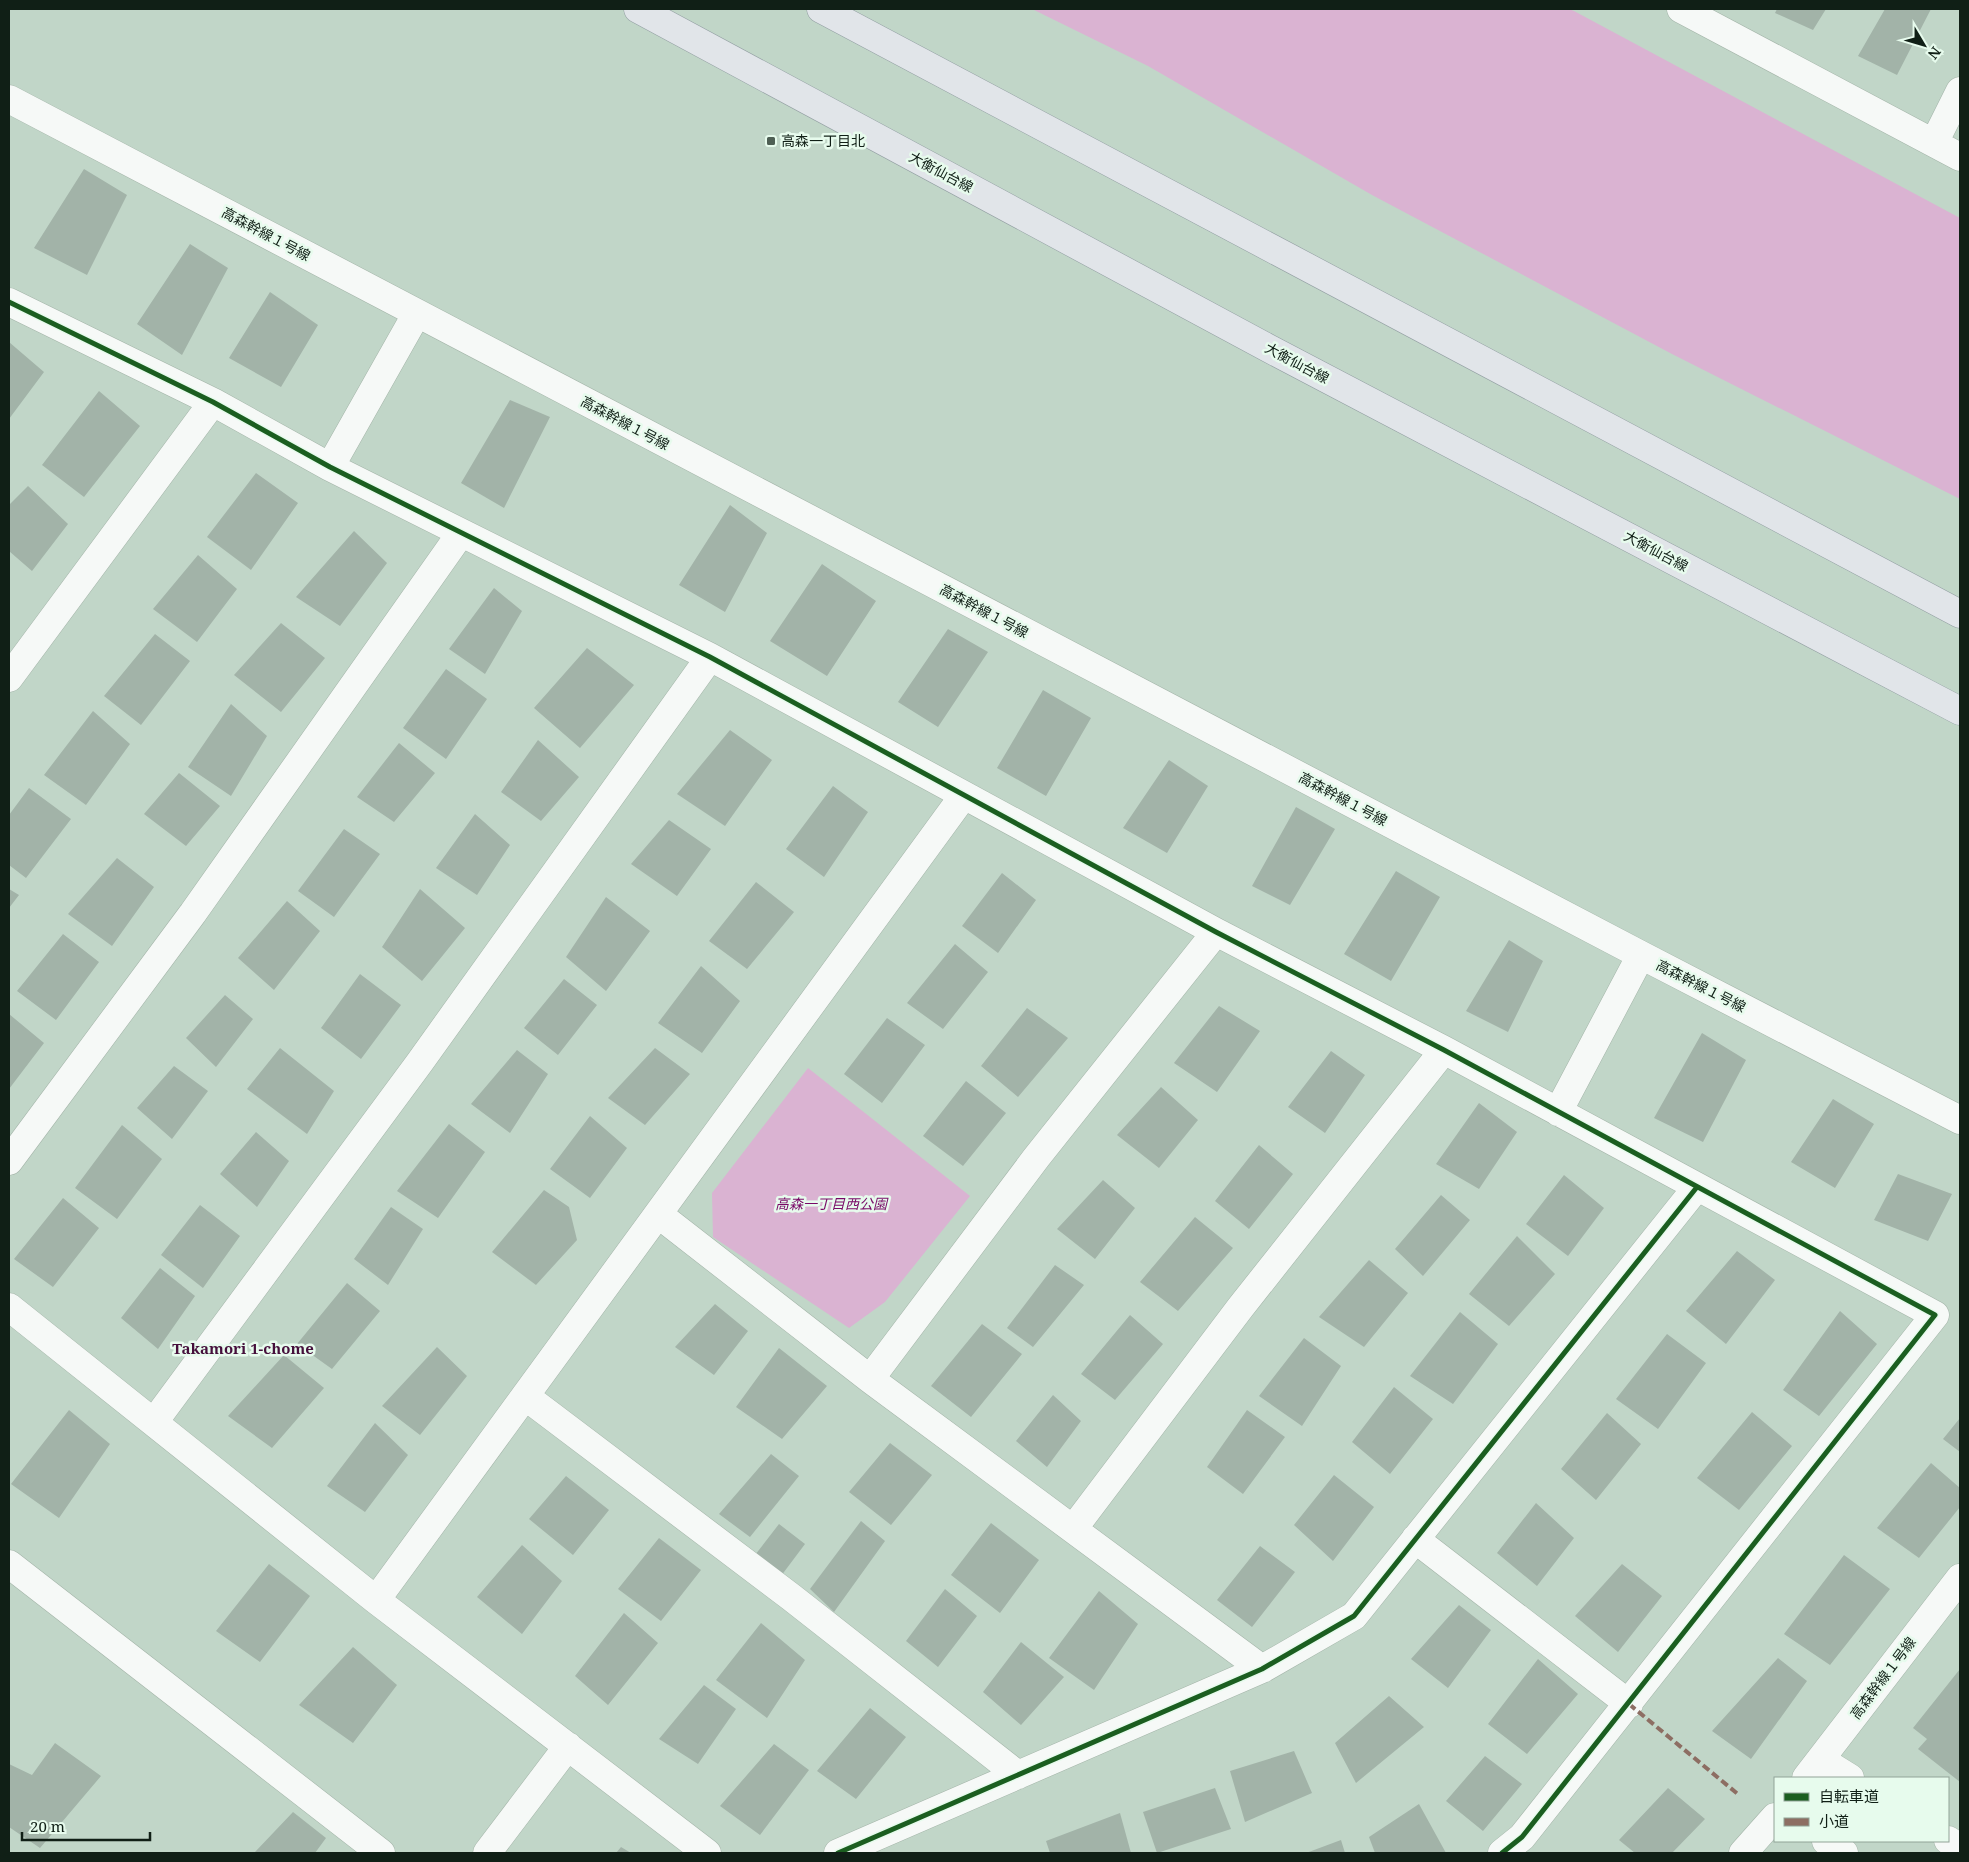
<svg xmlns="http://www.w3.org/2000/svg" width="1969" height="1862" viewBox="0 0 1969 1862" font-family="'Noto Serif','Noto Sans JP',serif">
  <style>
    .green { fill: #dab3d2 }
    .building { fill: #a2b3a8 }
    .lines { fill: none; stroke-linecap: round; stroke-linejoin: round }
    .minor-casing { stroke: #a3b4a8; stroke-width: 29 }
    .major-casing { stroke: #929ea2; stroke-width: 29 }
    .minor { stroke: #f6f9f7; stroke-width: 28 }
    .major { stroke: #e1e5e9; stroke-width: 28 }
    .quiet { stroke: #8d6e63; stroke-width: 4; stroke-dasharray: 8 4; stroke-linecap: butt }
    .cycleway-casing { stroke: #e7fbed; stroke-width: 8 }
    .cycleway { stroke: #1b5e20; stroke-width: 5 }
    .poi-dot { fill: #4e5f54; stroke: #e7fbed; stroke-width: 2 }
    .labels { text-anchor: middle; stroke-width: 5; stroke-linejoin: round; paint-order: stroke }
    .poi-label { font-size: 14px; fill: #101f16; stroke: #e7fbed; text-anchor: start }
    .street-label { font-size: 14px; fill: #101f16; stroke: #e7fbed }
    .park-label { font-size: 14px; font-style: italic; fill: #780867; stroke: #e7fbed }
    .neighbourhood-label { font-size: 15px; font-weight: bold; fill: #450f3b; stroke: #e7fbed }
  </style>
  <rect width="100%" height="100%" fill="#c1d6c8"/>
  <!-- green -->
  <path class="green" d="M1032,9h537l5,2 386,207v281l-288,-145 -300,-159 -224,-129z
    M808,1068l162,128 -85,106 -36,26 -136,-91 -1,-44z"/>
  <!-- building -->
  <path class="building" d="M1777,9h49l-13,21 -38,-17z
    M1885,9h46l-34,66 -39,-19z
    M84,169l43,26 -40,80 -53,-27z
    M190,244l38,24 -46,87 -45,-31z
    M270,292l48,33 -37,62 -52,-29z
    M9,342l35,30 -35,47z
    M99,391l41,35 -56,71 -42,-32z
    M510,400l40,17 -46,91 -43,-25z
    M256,473l42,30 -47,67 -44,-33z
    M28,486l40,38 -36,47 -23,-20v-46z
    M730,505l37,28 -42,79 -46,-27z
    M354,531l33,32 -47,63 -44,-29z
    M198,555l39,34 -40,53 -44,-33z
    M822,564l54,37 -49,75 -57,-35z
    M494,588l28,23 -37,63 -36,-25z
    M281,623l44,35 -44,54 -47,-37z
    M948,629l40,23 -50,75 -40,-25z
    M155,634l35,27 -49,64 -37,-29z
    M587,648l47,37 -54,63 -46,-40z
    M446,669l41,30 -41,60 -43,-31z
    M1043,690l48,28 -45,78 -49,-28z
    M231,704l36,32 -36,60 -43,-29z
    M93,711l37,33 -44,61 -42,-30z
    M730,730l42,30 -47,66 -48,-32z
    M538,740l41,37 -38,44 -40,-29z
    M399,743l36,30 -41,49 -37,-25z
    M1169,760l39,26 -41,67 -44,-25z
    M179,773l41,33 -34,40 -42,-32z
    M833,786l35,26 -44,65 -38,-28z
    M29,788l42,31 -45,59 -17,-13v-50z
    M1296,807l39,22 -45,76 -38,-19z
    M475,814l35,31 -33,50 -41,-27z
    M669,820l42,29 -34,47 -46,-32z
    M344,829l36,25 -46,63 -36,-26z
    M117,858l37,29 -42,59 -44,-32z
    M1396,871l44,26 -49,84 -47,-27z
    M1002,873l34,27 -38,53 -36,-27z
    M756,882l38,30 -47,57 -38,-28z
    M9,889l10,6 -10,13z
    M420,889l45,39 -43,53 -40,-34z
    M606,897l44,34 -44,60 -40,-34z
    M287,901l33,30 -46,59 -36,-32z
    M63,934l36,28 -43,58 -39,-29z
    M1509,940l34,21 -35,71 -42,-21z
    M955,944l33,28 -45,57 -36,-26z
    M701,966l39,35 -38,52 -44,-30z
    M360,974l41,31 -40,54 -40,-31z
    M564,979l33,26 -39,50 -34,-27z
    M225,995l28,24 -37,48 -30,-29z
    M1219,1006l41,25 -43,61 -43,-29z
    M1027,1008l41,30 -50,59 -37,-31z
    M9,1014l35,29 -35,46z
    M887,1018l38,27 -43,58 -38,-29z
    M1702,1033l44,27 -43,82 -49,-24z
    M280,1048l54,43 -27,43 -60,-45z
    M655,1048l35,26 -45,51 -37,-27z
    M517,1050l31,24 -38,59 -39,-29z
    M1331,1051l34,24 -40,58 -37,-26z
    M174,1066l34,25 -36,48 -35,-31z
    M966,1081l40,32 -43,53 -40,-30z
    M1161,1087l37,33 -39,48 -42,-33z
    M1833,1099l41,25 -39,64 -44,-26z
    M1479,1103l38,29 -38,57 -43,-25z
    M590,1116l37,32 -37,50 -40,-29z
    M449,1124l36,28 -47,66 -41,-27z
    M122,1125l40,34 -45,60 -42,-31z
    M256,1132l33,29 -32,46 -37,-33z
    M1259,1145l34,29 -44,55 -34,-28z
    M1898,1174l54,20 -24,47 -54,-21z
    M1564,1175l40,33 -36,48 -42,-32z
    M1103,1180l32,28 -40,51 -38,-30z
    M544,1190l25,17 8,33 -41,45 -44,-33z
    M1441,1195l29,25 -47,56 -28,-27z
    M63,1198l36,30 -46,59 -39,-28z
    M200,1205l40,31 -37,52 -42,-33z
    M391,1207l32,22 -35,56 -34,-26z
    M1195,1217l38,31 -55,63 -38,-29z
    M1517,1236l38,38 -46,52 -40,-32z
    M1737,1251l38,29 -49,64 -40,-33z
    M1369,1260l39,33 -44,54 -45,-30z
    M1055,1265l29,20 -51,62 -26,-19z
    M160,1268l35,28 -37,53 -37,-31z
    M347,1283l33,28 -48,58 -35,-25z
    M715,1304l33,27 -34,44 -39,-28z
    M1840,1311l37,33 -58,72 -36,-26z
    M1460,1312l38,32 -45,60 -43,-28z
    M1130,1315l33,29 -48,56 -34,-26z
    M982,1324l40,30 -51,63 -40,-31z
    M1667,1334l39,29 -48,66 -42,-30z
    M1304,1338l37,28 -39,60 -43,-30z
    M437,1347l30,29 -47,59 -38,-29z
    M779,1348l48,38 -45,53 -46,-32z
    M284,1355l40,33 -52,60 -44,-32z
    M1394,1387l39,32 -43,55 -38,-32z
    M1053,1395l28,26 -34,46 -31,-26z
    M69,1410l41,34 -51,74 -48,-34z
    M1247,1410l38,27 -42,57 -36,-27z
    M1752,1412l40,34 -53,64 -42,-32z
    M1607,1413l34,31 -45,56 -35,-31z
    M1960,1418v34l-17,-13z
    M375,1423l33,32 -43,57 -38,-26z
    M890,1443l42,32 -41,50 -42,-33z
    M771,1454l28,22 -49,61 -31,-23z
    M1931,1463l29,25v19l-41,51 -42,-30z
    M1334,1475l40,32 -41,54 -39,-36z
    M566,1476l43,34 -36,45 -44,-36z
    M1536,1503l38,35 -37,48 -40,-33z
    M861,1521l24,20 -51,71 -24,-23z
    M991,1523l48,37 -39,53 -49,-38z
    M779,1524l26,20 -24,32 -26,-21z
    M659,1538l42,32 -40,51 -43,-32z
    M522,1545l40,36 -40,53 -45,-37z
    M1260,1546l35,26 -43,55 -35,-27z
    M1844,1555l46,34 -60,76 -46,-31z
    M269,1564l41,32 -50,66 -44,-31z
    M1622,1564l40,32 -44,56 -43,-36z
    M945,1589l32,27 -39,51 -32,-26z
    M1099,1591l39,33 -44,66 -45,-32z
    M1459,1605l32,25 -43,58 -37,-29z
    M624,1613l34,30 -50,62 -33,-29z
    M761,1623l44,37 -38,58 -51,-38z
    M1021,1642l43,35 -43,48 -38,-33z
    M353,1647l44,38 -44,58 -54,-38z
    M1778,1658l29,23 -56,78 -39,-28z
    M1538,1659l40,35 -51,60 -39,-30z
    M1960,1669v113l-42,-33 9,-10 -14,-11z
    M704,1685l32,24 -38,55 -39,-25z
    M1389,1696l35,31 -68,56 -21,-40z
    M870,1708l36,29 -50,62 -39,-28z
    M55,1743l46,33 -61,72 -31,-21v-63l23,11z
    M774,1744l35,26 -49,65 -40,-29z
    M1294,1751l18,42 -67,29 -15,-51z
    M1485,1756l37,28 -39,47 -37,-30z
    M1215,1788l16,41 -74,24 -14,-41z
    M1668,1788l37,31 -33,34h-37l-16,-13z
    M1419,1804l27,49h-71l-6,-16z
    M293,1812l33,26 -11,15 -60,-1z
    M1120,1813l11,40h-81l-4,-12z
    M1341,1840l4,13h-39z
    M621,1847l10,6h-15z"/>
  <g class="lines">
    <!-- minor casing -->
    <g class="minor-casing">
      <path id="minor" d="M1681,9l279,148
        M9,99l1632,856 319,165
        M1934,143l26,-52
        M9,302l204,100 117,65 380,190 506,275 228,118 491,265 -413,522 -20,16
        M330,467l87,-154
        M9,678l204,-276
        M1558,1112l83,-157
        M9,1161l184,-248 268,-380
        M658,1214l212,165 392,290
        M9,1307l367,293 331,253
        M870,1379l166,-221 180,-226
        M525,1396l266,201 227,178
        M154,1422l266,-360 290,-405
        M1073,1529l167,-221 204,-258
        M1415,1539l214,165
        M9,1564l372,289
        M376,1600l588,-805
        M1821,1760l29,18
        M1806,1778l154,-200
        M1948,1840l12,8
        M1826,1841l18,12
        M487,1853l81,-107
        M838,1853l424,-184 92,-53 343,-429
        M1743,1853l32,-36"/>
    </g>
    <!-- major casing -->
    <g class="major-casing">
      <path id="major" d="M638,9l630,339 692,363
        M821,9l1139,605"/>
    </g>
    <!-- minor -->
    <use href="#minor" class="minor"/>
    <!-- major -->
    <use href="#major" class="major"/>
    <!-- quiet -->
    <path class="quiet" d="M1629,1704l110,91"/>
    <!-- cycleway casing -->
    <g class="cycleway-casing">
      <path id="cycleway" d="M9,302l204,100 117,65 380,190 506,275 228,118 491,265 -413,522 -20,16
        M838,1853l424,-184 92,-53 343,-429"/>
    </g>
    <!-- cycleway -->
    <use href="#cycleway" class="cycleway"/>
  </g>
  <!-- markers -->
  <rect class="poi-dot" x="766" y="136" width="10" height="10" rx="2.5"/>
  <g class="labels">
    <!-- poi labels -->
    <g class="poi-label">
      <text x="781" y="146">高森一丁目北</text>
    </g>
    <!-- street labels -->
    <g class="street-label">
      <text transform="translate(941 172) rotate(28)" y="5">大衡仙台線</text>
      <text transform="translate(266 234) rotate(28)" y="5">高森幹線１号線</text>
      <text transform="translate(1297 363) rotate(28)" y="5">大衡仙台線</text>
      <text transform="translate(625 423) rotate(28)" y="5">高森幹線１号線</text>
      <text transform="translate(1656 551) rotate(28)" y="5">大衡仙台線</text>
      <text transform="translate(984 611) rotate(28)" y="5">高森幹線１号線</text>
      <text transform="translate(1343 799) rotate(28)" y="5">高森幹線１号線</text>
      <text transform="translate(1701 986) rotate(27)" y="5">高森幹線１号線</text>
      <text transform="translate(1883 1678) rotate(-53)" y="5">高森幹線１号線</text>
    </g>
    <!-- park labels -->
    <g class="park-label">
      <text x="831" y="1209">高森一丁目西公園</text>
    </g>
    <!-- neighbourhood labels -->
    <g class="neighbourhood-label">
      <text x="243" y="1354">Takamori 1-chome</text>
    </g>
  </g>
  <!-- border -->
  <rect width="1969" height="1862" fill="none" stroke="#101f16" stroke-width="20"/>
  <!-- legend -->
  <rect x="1774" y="1777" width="175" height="65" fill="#e7fbed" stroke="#91a397"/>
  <rect x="1784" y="1793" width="25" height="8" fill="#1b5e20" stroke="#91a397"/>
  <text x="1819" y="1802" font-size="15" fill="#101f16">自転車道</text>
  <rect x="1784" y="1818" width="25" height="8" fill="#8d6e63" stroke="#91a397"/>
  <text x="1819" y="1827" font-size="15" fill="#101f16">小道</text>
  <!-- north arrow -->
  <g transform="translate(1924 45) rotate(128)" stroke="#e7fbed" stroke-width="4" paint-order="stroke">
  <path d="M0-4L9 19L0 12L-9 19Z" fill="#101f16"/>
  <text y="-8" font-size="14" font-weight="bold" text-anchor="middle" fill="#101f16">N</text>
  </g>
  <!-- scale -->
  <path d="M22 1832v8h128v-8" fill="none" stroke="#101f16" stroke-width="2.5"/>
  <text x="30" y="1832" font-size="15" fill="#101f16" stroke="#e7fbed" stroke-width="4" paint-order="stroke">20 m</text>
</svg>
